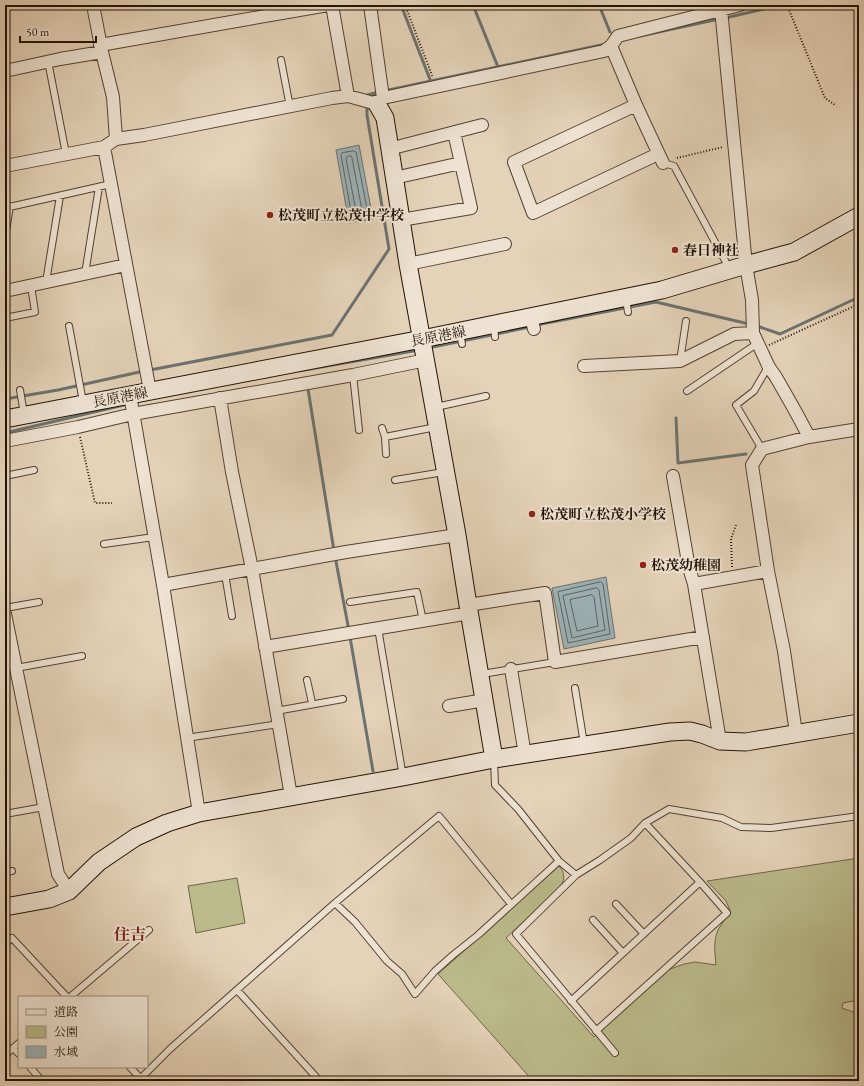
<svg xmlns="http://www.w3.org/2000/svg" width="864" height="1086" viewBox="0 0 864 1086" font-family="'EB Garamond','Noto Serif JP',serif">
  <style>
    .green { fill: #bbbb8b; stroke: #6e6648 }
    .water { fill: #9cb4bb; stroke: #6b7372 }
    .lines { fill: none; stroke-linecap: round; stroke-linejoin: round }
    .shore { stroke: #5f6360; stroke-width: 1 }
    .stream { stroke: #6b7372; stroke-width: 3 }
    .lane-casing { stroke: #534232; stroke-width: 8 }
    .street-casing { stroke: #534232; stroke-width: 14 }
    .secondary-casing { stroke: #221205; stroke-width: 19 }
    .path { stroke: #221205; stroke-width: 2; stroke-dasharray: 1 2; stroke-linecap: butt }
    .lane { stroke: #eee2d2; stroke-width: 6 }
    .street { stroke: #eee2d2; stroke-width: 12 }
    .secondary { stroke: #eee2d2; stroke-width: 17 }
    .poi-dot { fill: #8f2418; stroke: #eee2d2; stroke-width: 1.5 }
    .labels { text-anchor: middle; stroke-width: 4; stroke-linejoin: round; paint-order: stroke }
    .poi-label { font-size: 14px; font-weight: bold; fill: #221205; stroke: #eee2d2; text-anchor: start }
    .street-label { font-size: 14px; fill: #221205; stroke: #eee2d2 }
    .quarter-label { font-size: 16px; font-weight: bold; fill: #7a1f14; stroke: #eee2d2 }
  </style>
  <rect width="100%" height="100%" fill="#e5d3b9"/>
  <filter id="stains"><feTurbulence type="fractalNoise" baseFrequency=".005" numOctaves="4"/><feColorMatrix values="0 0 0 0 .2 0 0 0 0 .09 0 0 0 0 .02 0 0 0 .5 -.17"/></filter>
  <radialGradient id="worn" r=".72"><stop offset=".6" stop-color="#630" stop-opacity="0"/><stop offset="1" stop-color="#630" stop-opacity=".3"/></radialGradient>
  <!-- green -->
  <path class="green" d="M859,858v142l-16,3 -1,5 17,6v67h-326l-95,-107 121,-108c6,6 6,13 2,20l-55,52 88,99 68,-65 22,-8 11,-2 21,3c-1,-11 -3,-24 2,-35 4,-7 9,-13 12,-20l-4,-9 -19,-20z
    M237,878l8,45 -49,10 -8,-47z"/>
  <!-- water -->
  <path class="water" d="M359,145l14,74 -24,4 -13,-73z
    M606,577l9,61 -51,11 -12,-61z"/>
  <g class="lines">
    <!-- shore -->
    <path class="shore" d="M354,151l2,1 12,62 -2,2 -12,2 -2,-1 -11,-62 1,-2z
      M351,156l1,2 10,52 -1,2h-3l-2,-1 -10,-52 1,-2z
      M601,582l2,2 7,50 -42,9 -10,-51z
      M597,588l2,2 6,40 -33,8 -9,-42z
      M592,595l2,2 4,29 -21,5 -7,-31z"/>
    <!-- stream -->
    <path class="stream" d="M401,5l30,77
      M473,5l25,62
      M599,5l11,27
      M725,18l56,-13
      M640,36l79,-17
      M384,91l222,-47
      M367,95l12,-3
      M536,325l120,-23 93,22
      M757,326l23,8 79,-37
      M428,348l102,-21
      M150,370l182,-35 57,-86 -22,-134v-10
      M298,371l121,-21
      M308,389l26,162
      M5,399l53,-9 86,-19
      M676,418l2,45 68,-9
      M5,433l123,-29
      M335,556l14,75
      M350,637l23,134"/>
    <!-- lane casing -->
    <g class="lane-casing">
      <path id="lane" d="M281,60l9,47
        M48,61l18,93
        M663,163l11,3 55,102
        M5,208l106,-24
        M5,237l5,-31
        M85,274l14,-87
        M46,282l14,-86
        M626,299l2,13
        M5,318l30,-6 -4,-26
        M69,326l14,76
        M494,326l1,11
        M460,333l2,11
        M680,361l6,-40
        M353,375l6,55
        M20,390l4,24
        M687,391l71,-48
        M436,407l50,-11
        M382,428l3,9 1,17
        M385,437l51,-10
        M762,449l-26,-44 18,-14 14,-24
        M5,476l29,-6
        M395,480l49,-8
        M104,544l50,-7
        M225,574l7,42
        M350,602l67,-10 6,29
        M5,608l34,-6
        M378,628l25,149
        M16,668l66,-12
        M482,674l73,-12
        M307,680l5,23
        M575,688l9,56
        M276,711l67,-12
        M186,738l93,-14
        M494,760l1,25 23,24 41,52 17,14 24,-15 31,-22 14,-15 24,-14 53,9 19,9 30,1 88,-12
        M5,814l39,-7
        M645,823l55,59
        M5,872l7,-1
        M576,875l-60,59 99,119
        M335,903l104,-87 72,88
        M616,904l28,30
        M593,920l30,33
        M5,944l7,-6 55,59
        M237,990l80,88 -2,3
        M70,997l79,-67
        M571,1001l129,-119 27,31 -131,118
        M13,1048l6,6
        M5,1055l14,-12
        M30,1067l12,14
        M130,1067l11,12
        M138,1081l32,-32 165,-146 20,19 32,39 15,13 13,20 20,-23 18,-16 25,-20 81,-74"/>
    </g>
    <!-- street casing -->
    <g class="street-casing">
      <path id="street" d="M93,5l9,47 11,45 3,42
        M332,5l16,91
        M370,5l13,93
        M720,5l1,4 25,256 6,35 1,33 14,30c2,6 7,10 10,16 11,19 22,38 32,58
        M100,45l228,-40
        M611,46l25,59 27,58
        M5,71l55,-12 42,-7
        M636,105l-122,57 19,51 125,-59
        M104,147l46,244
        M389,149l93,-24
        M5,166l99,-19 12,-8 28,-4 188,-37 16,-2 29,8 6,-6 221,-47 7,-5 7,-10 122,-31
        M394,178l67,-15
        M401,220l70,-12 -17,-76
        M408,264l97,-20
        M5,291l121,-26
        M531,317l3,12
        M584,366l96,-5 54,-27 19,-1
        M130,395l33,190 36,228
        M220,398l12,74 20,97 39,227
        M5,441l73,-14 55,-13 220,-39 73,-15
        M673,476l16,92 5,16 26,157
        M694,584l74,-13
        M163,585l183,-33 111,-17
        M468,605l77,-12 10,69 148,-25
        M5,614l53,260 11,17
        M265,647l205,-34
        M511,669l14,86
        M449,706l36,-6
        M796,733l-12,-82 -16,-80 -16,-106 10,-16 47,-12 50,-8"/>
    </g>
    <!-- secondary casing -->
    <g class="secondary-casing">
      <path id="secondary" d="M377,104l8,14 23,146 49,271 11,70 26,154
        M5,419l417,-80 240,-49 84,-25 48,-13 65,-36
        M5,907l44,-8 20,-8 30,-29 37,-25 31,-14 32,-10 204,-36 91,-18 176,-27 20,-1 12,3 18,7 26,1 113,-19"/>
    </g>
    <!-- path -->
    <path class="path" d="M405,5l28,73
      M787,5l38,93 10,7
      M677,158l46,-11
      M769,345l90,-41
      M80,437l15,66h17
      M732,567l-1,-28 5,-14"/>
    <!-- lane -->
    <use href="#lane" class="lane"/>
    <!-- street -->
    <use href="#street" class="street"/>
    <!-- secondary -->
    <use href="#secondary" class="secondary"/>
  </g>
  <!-- markers -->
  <g class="poi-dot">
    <circle cx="270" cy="215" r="4"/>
    <circle cx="675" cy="250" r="4"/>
    <circle cx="532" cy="514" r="4"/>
    <circle cx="643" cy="565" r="4"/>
  </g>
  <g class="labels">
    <!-- poi labels -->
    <g class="poi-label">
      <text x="278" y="220">松茂町立松茂中学校</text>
      <text x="683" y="255">春日神社</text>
      <text x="540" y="519">松茂町立松茂小学校</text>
      <text x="651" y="570">松茂幼稚園</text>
    </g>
    <!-- street labels -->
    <g class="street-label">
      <text transform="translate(438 336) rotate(-11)" y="5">長原港線</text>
      <text transform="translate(120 397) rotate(-11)" y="5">長原港線</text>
    </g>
    <!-- quarter labels -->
    <g class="quarter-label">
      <text x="130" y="940">住吉</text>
    </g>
  </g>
  <!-- margin -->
  <rect width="864" height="1086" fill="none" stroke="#e5d3b9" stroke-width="20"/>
  <rect x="6" y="6" width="852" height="1074" fill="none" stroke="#221205" stroke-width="2"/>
  <rect x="10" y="10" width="844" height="1066" fill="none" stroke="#221205"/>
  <!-- legend -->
  <rect x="18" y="996" width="130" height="72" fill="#eee2d2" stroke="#9c8f80"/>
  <rect x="26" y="1009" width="20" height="6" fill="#eee2d2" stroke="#9c8f80"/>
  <text x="54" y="1016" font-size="12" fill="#221205">道路</text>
  <rect x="26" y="1026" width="20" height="12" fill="#bbbb8b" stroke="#9c8f80"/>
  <text x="54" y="1036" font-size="12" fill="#221205">公園</text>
  <rect x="26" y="1046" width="20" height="12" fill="#9cb4bb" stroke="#9c8f80"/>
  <text x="54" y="1056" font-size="12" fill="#221205">水域</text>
  <!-- scale -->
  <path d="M20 36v6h76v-6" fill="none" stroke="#221205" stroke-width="2"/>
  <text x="26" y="36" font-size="12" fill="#221205" stroke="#eee2d2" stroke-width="3" paint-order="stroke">50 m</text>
  <rect width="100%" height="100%" filter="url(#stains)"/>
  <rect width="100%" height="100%" fill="url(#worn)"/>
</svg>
